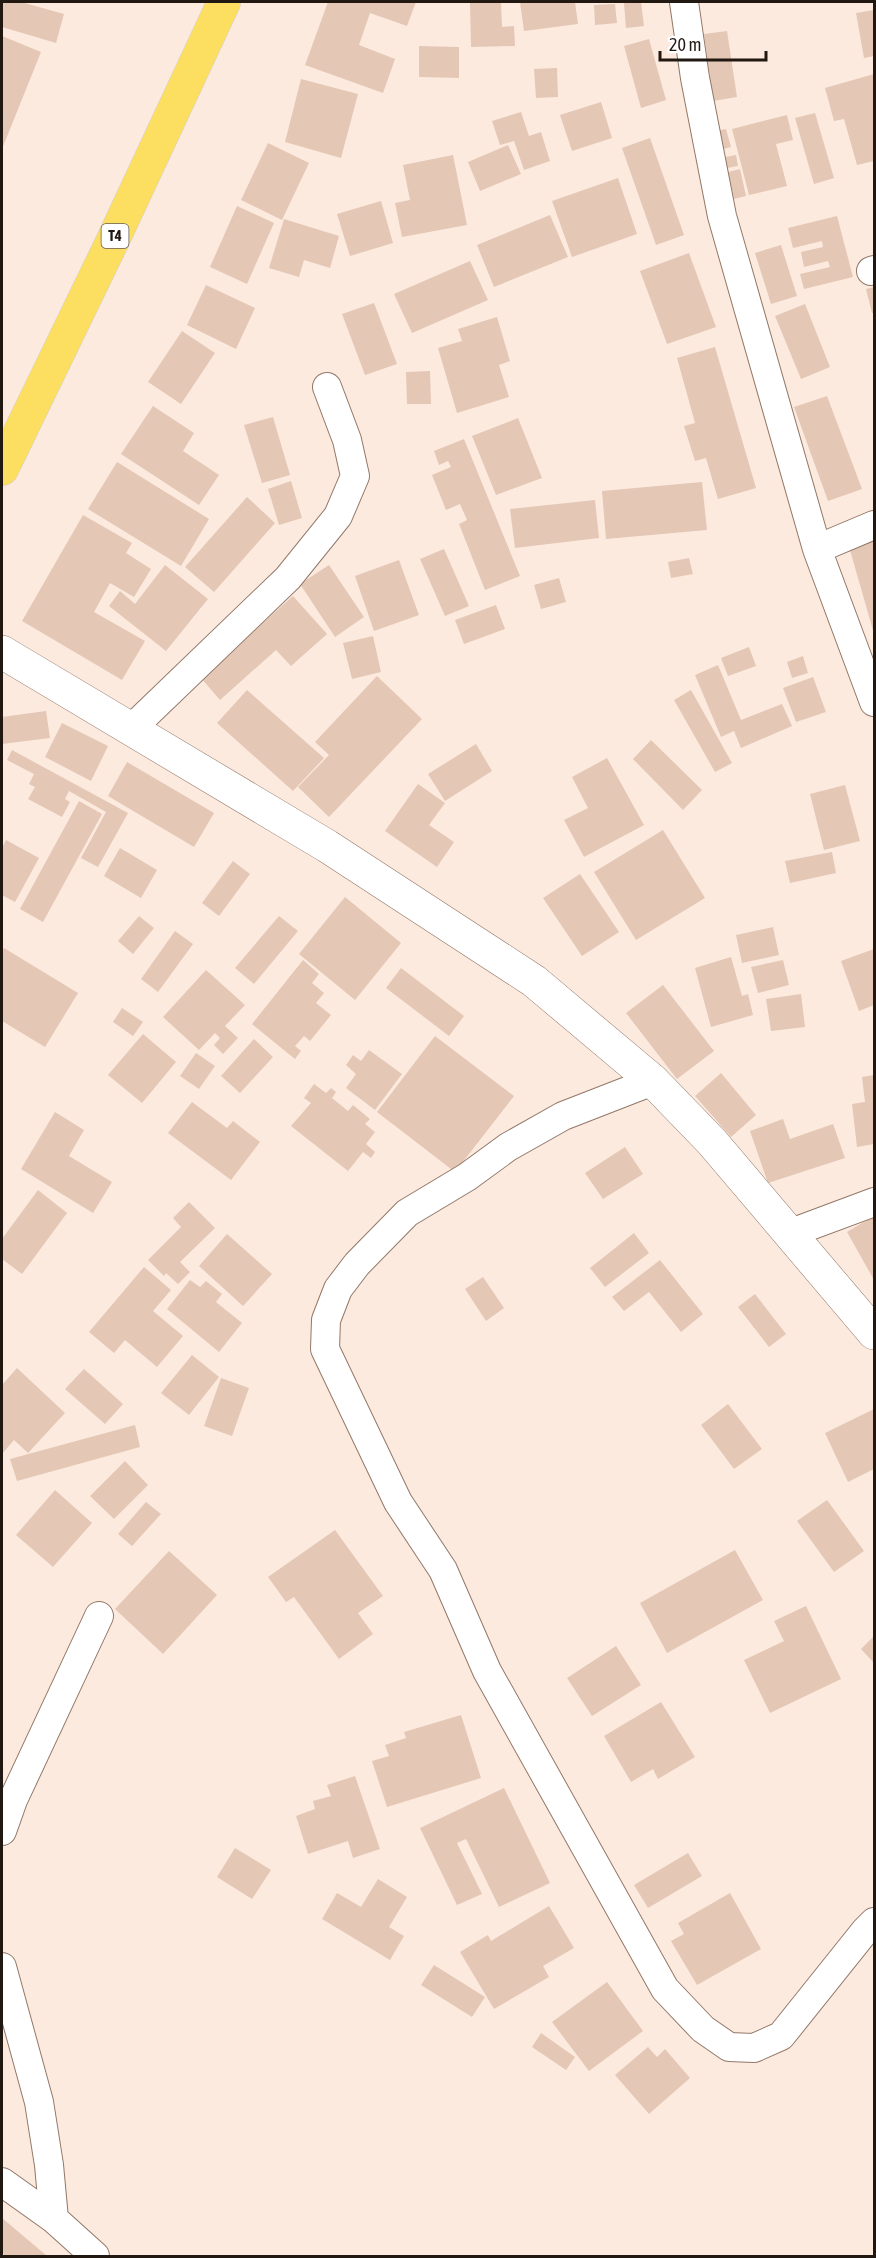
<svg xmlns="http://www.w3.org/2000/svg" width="876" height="2258" viewBox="0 0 876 2258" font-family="'Asap Condensed',sans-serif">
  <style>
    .building { fill: #e4c7b5 }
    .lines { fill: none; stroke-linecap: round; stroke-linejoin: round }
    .minor-casing { stroke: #927868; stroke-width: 30 }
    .tertiary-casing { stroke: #927868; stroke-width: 34 }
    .trunk-casing { stroke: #d3d1d0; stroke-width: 34 }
    .minor { stroke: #fff; stroke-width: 28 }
    .tertiary { stroke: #fff; stroke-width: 33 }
    .trunk { stroke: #fcde60; stroke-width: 33 }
    .labels { text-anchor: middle; stroke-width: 5; stroke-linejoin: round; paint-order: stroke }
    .shield { fill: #fff; stroke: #645d59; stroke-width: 1.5 }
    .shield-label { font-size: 15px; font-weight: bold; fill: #221812 }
  </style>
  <rect width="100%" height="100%" fill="#fceadf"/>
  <!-- building -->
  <path class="building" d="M2,2h19l43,12 -8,29 -54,-16z
    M328,2h88l-9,24 -37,-13 -11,32 36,14 -12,34 -78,-28z
    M470,2h31l1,25 12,-1 1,20 -44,1z
    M520,2h55l3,22 -54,7z
    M641,2l3,24 -18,2 -2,-25z
    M615,4l2,19 -22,2 -1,-20z
    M874,10v46l-10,2 -8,-45z
    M727,31l10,66 -24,4 -9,-67z
    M2,36l39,16 -39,97z
    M649,39l17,61 -25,8 -17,-62z
    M419,46l40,1v31l-40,-1z
    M557,68l1,29 -22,1 -2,-29z
    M874,74v87l-17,4 -13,-46 -10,2 -9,-33z
    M301,79l57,15 -17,64 -56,-16z
    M601,102l11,36 -40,13 -12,-36z
    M521,112l8,24 12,-4 9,29 -26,9 -10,-29 -14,4 -8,-24z
    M815,113l19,65 -20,6 -19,-66z
    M787,115l6,25 -17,4 11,42 -38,9 -17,-66z
    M726,129l5,18 -11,3 -5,-19z
    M650,138l34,97 -28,10 -34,-97z
    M268,143l41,20 -27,57 -41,-20z
    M508,145l13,29 -41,17 -12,-29z
    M453,155l14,70 -65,12 -7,-34 15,-3 -7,-35z
    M736,155l2,11 -16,3 -2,-11z
    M740,169l6,27 -12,3 -6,-27z
    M618,178l19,56 -65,23 -20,-56z
    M381,201l12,42 -43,13 -13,-42z
    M237,206l37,17 -27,61 -37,-17z
    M550,215l18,42 -74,30 -17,-42z
    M837,216l16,61 -49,12 -4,-15 30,-7 -2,-6 -24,6 -3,-15 22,-5 -1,-6 -29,7 -5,-20z
    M284,219l55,17 -9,32 -26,-8 -5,17 -30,-9z
    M781,245l16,51 -26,8 -16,-51z
    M689,253l27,74 -49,17 -27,-73z
    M470,261l18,39 -76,33 -18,-39z
    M206,285l49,23 -19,41 -49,-24z
    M874,287v26h-2l-6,-24z
    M374,303l23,61 -32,11 -23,-61z
    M805,304l25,63 -29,12 -26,-63z
    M497,317l13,44 -11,4 10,32 -52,16 -19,-65 24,-7 -4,-12z
    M182,331l33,22 -34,51 -33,-22z
    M715,347l41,141 -38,11 -12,-41 -11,3 -11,-35 11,-3 -18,-65z
    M430,371l1,33h-24l-1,-32z
    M827,396l35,93 -34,12 -34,-94z
    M153,406l41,27 -11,18 36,24 -20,30 -78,-51z
    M273,417l17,58 -28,8 -18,-58z
    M518,418l24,60 -46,17 -24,-59z
    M464,439l56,137 -35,14 -26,-66 8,-4 -7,-16 -14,6 -14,-35 19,-8 -3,-6 -9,4 -5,-14z
    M117,462l92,57 -28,47 -93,-57z
    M291,481l11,37 -23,7 -11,-36z
    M702,482l5,48 -101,9 -4,-48z
    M247,497l28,26 -61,69 -29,-25z
    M595,500l4,38 -84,10 -5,-39z
    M83,515l49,28 -6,10 25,16 -17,28 -24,-14 -16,29 51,29 -23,39 -100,-59z
    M874,536v98l-26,-91z
    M444,549l25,57 -24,10 -25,-57z
    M689,558l4,16 -22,4 -3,-16z
    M399,560l20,55 -45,16 -19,-55z
    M165,565l43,34 -42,52 -57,-45 11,-15 15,13z
    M329,565l35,52 -29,20 -35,-53z
    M559,578l7,24 -25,7 -7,-24z
    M293,596l34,38 -36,32 -15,-16 -56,50 -19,-22z
    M496,605l9,24 -41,15 -9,-24z
    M373,636l8,36 -29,7 -9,-36z
    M749,647l7,19 -28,10 -7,-18z
    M803,656l5,17 -16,5 -5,-16z
    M718,665l23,55 41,-16 10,22 -51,22 -7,-17 -13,6 -26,-62z
    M377,676l45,43 -93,98 -31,-30 31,-32 -14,-13z
    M813,677l13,35 -30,10 -13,-34z
    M247,690l77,68 -31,33 -76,-68z
    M691,690l41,73 -17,9 -41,-72z
    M46,711l4,27 -48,6v-27z
    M62,723l46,23 -17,35 -46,-24z
    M651,740l51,50 -19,20 -50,-51z
    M476,744l16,27 -47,30 -17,-27z
    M12,750l116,63 -30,54 -17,-9 25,-46 -37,-21 -4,8 5,3 -8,15 -34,-18 7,-12 -6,-3 5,-10 -27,-14z
    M607,758l37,67 -60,32 -20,-37 24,-12 -16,-31z
    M127,762l87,51 -20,34 -86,-51z
    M418,784l27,19 -16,22 25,17 -17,25 -52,-36z
    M845,785l15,56 -36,9 -14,-56z
    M79,801l23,13 -59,108 -23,-13z
    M663,830l42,68 -69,42 -42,-68z
    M6,840l33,18 -24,44 -13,-7v-47z
    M120,848l37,22 -16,28 -37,-22z
    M832,852l4,21 -46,10 -5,-22z
    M233,861l17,13 -31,42 -17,-13z
    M580,874l39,58 -37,24 -39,-58z
    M345,897l56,46 -46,57 -56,-46z
    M139,916l15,12 -21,26 -15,-13z
    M279,916l19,15 -44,53 -19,-16z
    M773,927l6,28 -37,8 -6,-28z
    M175,931l18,13 -35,48 -17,-13z
    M4,948l74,45 -33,54 -43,-26v-69z
    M874,949v56l-15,6 -18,-50z
    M731,957l11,39 6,-2 5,21 -42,12 -16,-59z
    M303,960l16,14 -7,9 12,10 -8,10 15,12 -21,26 -6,-5 -9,10 6,5 -6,8 -43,-35z
    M783,960l6,25 -31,8 -7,-26z
    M401,968l63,48 -15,20 -63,-48z
    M206,970l39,35 -20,21 13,12 -15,16 -9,-9 6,-7 -5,-5 -16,17 -36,-33z
    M663,985l51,66 -37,28 -51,-66z
    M801,994l4,33 -34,4 -5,-32z
    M122,1008l21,14 -10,14 -20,-14z
    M143,1034l33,28 -34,41 -34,-28z
    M435,1036l79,60 -59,76 -78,-60z
    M254,1039l19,18 -33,36 -19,-17z
    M369,1050l33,24 -27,36 -29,-22 10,-14 -10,-9 7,-10 8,6z
    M196,1053l19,13 -16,23 -19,-13z
    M721,1073l35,42 -25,22 -36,-41z
    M874,1075v69l-17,3 -5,-43 13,-2 -3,-25z
    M314,1084l12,9 5,-5 5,4 -4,6 16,13 5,-6 17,14 -5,5 10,8 -9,12 9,8 -4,6 -8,-6 -15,19 -57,-45 20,-23 -7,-5z
    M192,1102l35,26 6,-7 27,21 -29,38 -63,-47z
    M55,1112l29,18 -15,26 43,26 -19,31 -72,-44z
    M783,1119l7,20 43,-15 12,34 -77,25 -18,-52z
    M625,1147l18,27 -40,25 -18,-26z
    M38,1190l29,23 -45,61 -20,-15v-20z
    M189,1202l26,26 -35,34 10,10 -12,12 -12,-11 -2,3 -16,-16 33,-33 -8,-9z
    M874,1216v64l-27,-48z
    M634,1233l15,20 -44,34 -15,-19z
    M227,1234l45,40 -29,32 -44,-40z
    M660,1260l43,54 -22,18 -32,-40 -25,19 -12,-14z
    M144,1267l27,23 -18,21 30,25 -26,31 -32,-27 -11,13 -25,-21z
    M483,1277l21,31 -18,13 -21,-32z
    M190,1280l10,7 6,-6 16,13 -6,8 26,21 -23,29 -52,-43z
    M755,1294l31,40 -17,13 -31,-40z
    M192,1355l27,22 -30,38 -28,-22z
    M17,1368l48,45 -37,40 -14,-13 -12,14v-69z
    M84,1369l39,35 -18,20 -40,-35z
    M221,1378l28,10 -17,48 -28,-10z
    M728,1404l34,45 -28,20 -33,-44z
    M874,1409v60l-26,13 -23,-49z
    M135,1425l5,22 -123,34 -7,-22z
    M125,1461l23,24 -34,34 -24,-23z
    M55,1490l37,33 -39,44 -37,-32z
    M827,1500l37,51 -30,21 -37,-51z
    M146,1502l15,12 -29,32 -14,-12z
    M335,1530l48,66 -25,17 15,21 -34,25 -45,-62 -8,5 -18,-25z
    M735,1550l28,50 -96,53 -27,-50z
    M169,1551l48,44 -54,59 -48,-45z
    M806,1606l35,73 -71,34 -26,-53 40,-19 -10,-20z
    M874,1636v27l-13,-14z
    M616,1646l25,39 -49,31 -25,-38z
    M661,1702l34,55 -37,22 -5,-10 -22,13 -27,-46z
    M461,1715l20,63 -94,29 -15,-46 17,-5 -4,-11 21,-7 -2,-6z
    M355,1776l25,73 -27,9 -5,-17 -40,13 -12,-38 19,-7 -2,-8 18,-5 -4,-11z
    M504,1788l46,95 -51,24 -33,-68 -9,4 25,51 -25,11 -37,-77z
    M235,1848l36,22 -19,29 -35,-22z
    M688,1853l14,23 -54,32 -14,-23z
    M378,1879l29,18 -18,30 15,9 -14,24 -68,-41 15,-26 24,14z
    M730,1893l31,56 -64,36 -26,-44 13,-7 -6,-11z
    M549,1906l25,42 -31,18 6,11 -55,32 -34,-57 28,-17 3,6z
    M434,1965l51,32 -13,20 -51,-32z
    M607,1982l36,49 -54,40 -37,-49z
    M541,2033l34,24 -9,13 -34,-23z
    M648,2047l9,10 8,-8 25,29 -41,36 -34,-39z
    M2,2218l45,38h-41l-4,-3z"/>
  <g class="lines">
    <!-- minor casing -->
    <g class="minor-casing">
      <path id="minor" d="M684,2l11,76 27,138 95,333 57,153
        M871,271l3,-1
        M817,549l57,-24
        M131,729l157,-151 50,-62 17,-40 -8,-36 -20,-53
        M653,1081l-90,35 -55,31 -41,30 -60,36 -50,51 -19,25 -12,31 -1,29 73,153 45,68 44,101 178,318 38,40 26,18 25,1 27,-12 84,-105 9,-9
        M791,1233l83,-31
        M2,1831l11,-31 86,-184
        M2,1967l37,135 10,63 5,54
        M2,2182l52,37 41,37"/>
    </g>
    <!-- tertiary casing -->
    <g class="tertiary-casing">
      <path id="tertiary" d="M2,652l325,194 207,135 119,100 59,61 162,191"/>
    </g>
    <!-- trunk casing -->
    <g class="trunk-casing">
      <path id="trunk" d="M2,469l111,-229 111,-238"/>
    </g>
    <!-- minor -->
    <use href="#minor" class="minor"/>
    <!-- tertiary -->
    <use href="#tertiary" class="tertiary"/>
    <!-- trunk -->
    <use href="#trunk" class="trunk"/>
  </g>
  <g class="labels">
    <!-- shield labels -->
    <rect class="shield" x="101.5" y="224" width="27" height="24" rx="4.5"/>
    <g class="shield-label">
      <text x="115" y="241">T4</text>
    </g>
  </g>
  <!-- border -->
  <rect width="876" height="2258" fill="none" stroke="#221812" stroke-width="6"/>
  <!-- scale -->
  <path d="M660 51v9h106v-9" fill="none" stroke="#221812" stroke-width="3"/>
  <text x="669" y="51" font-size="18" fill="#221812" stroke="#ffffff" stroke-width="4.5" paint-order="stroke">20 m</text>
</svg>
